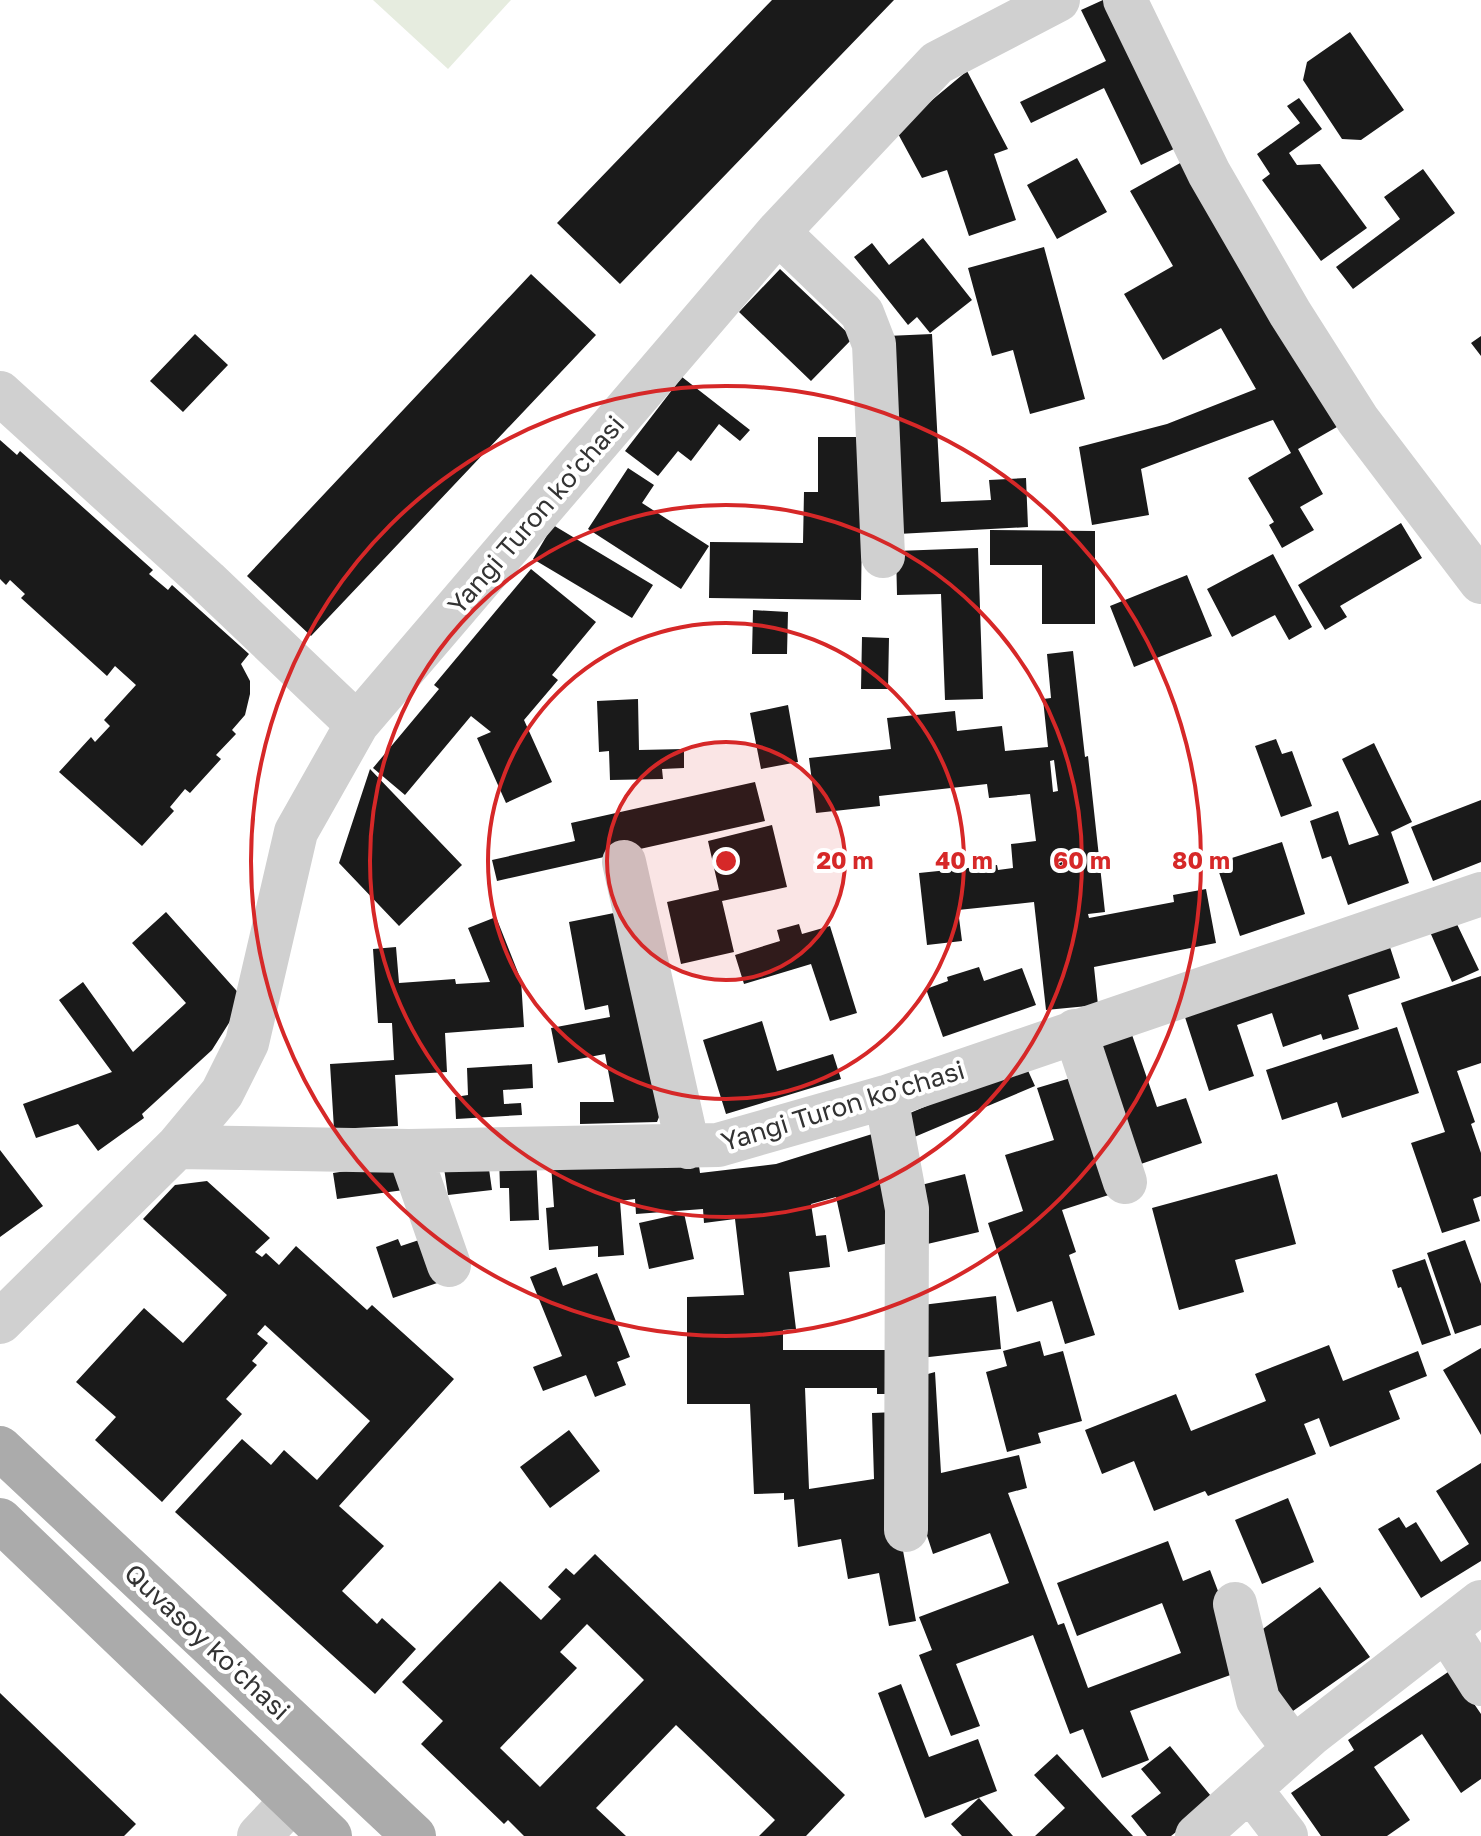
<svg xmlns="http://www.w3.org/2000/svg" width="1481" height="1836" viewBox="0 0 1481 1836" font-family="'Golos Text',sans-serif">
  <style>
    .green { fill: #e6ecdf }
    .building { fill: #1a1a1a; fill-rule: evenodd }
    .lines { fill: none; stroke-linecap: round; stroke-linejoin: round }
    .minor { stroke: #d0d0d0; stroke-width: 44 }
    .major { stroke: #ababab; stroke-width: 44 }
    .ring { fill: none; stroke: #d62828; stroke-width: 4 }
    .labels { text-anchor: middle; stroke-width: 8; stroke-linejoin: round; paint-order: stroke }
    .street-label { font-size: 26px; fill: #333; stroke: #fff }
    .centre { fill: #d62828; stroke: #fff; stroke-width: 4 }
    .ring-label { font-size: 24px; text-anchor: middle; font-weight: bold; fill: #d62828; stroke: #fff; stroke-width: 8; stroke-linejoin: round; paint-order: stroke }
  </style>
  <rect width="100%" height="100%" fill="#fff"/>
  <!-- green -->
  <path class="green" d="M373,0h138l-63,69z"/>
  <!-- building -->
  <path class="building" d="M772,0h122l-274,284 -63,-61z
    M1103,0h8l71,145 -41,20 -37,-77 -73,35 -11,-21 86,-41 -25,-51z
    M1350,32l54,78 -43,30 -19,-1 -39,-59 4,-18z
    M967,71l41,78 -14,5 22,66 -47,16 -22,-66 -25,8 -26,-48z
    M1299,98l23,31 -33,24 8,12 23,-1 47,64 -46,33 -59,-81 8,-6 -13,-20 43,-31 -13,-17z
    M1077,158l30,54 -50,27 -30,-54z
    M1182,162l162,261 -46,26 25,45 -23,13 14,23 -32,18 -13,-23 5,-3 -26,-44 43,-25 -18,-33 -132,49 8,46 -57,10 -13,-78 88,-23 89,-35 -35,-61 -58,32 -39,-66 49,-28 -43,-75z
    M1423,169l32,44 -102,76 -17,-22 64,-48 -16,-22z
    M923,238l49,62 -42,33 -13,-16 -9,8 -54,-68 18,-14 17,22z
    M1044,247l41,152 -55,15 -17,-64 -21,6 -24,-88z
    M780,269l73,69 -42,43 -72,-69z
    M531,274l65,61 -285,301 -64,-60z
    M195,334l33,31 -45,47 -33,-31z
    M932,334l9,168 50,-2 -2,-20 37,-2 2,49 -130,7 -11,-198z
    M1481,336v20l-10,-13z
    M682,377l68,53 -10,11 -21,-17 -28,37 -13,-10 -20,25 -33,-25z
    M818,437h45l-2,163 -152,-2 1,-56 93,1 1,-51h14z
    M0,440l17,15 3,-4 133,119 -4,4 19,16 4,-5 77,69 -8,10 9,17v13l-5,21 -13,15 4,4 -20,21 5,4 -31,34 -5,-4 -15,18 4,4 -32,35 -83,-74 32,-35 4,5 15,-16 -6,-6 32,-35 -21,-19 -8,10 -86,-78 4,-4 -15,-14 -4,5 -6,-6z
    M628,468l26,17 -12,18 67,43 -28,43 -93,-60z
    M1401,523l21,35 -82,48 7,11 -22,13 -27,-45z
    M553,525l100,60 -21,33 -99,-59z
    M990,530l105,1v93h-53v-59h-52z
    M978,548l5,151 -38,1 -4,-106 -44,1 -1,-44z
    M1273,554l39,73 -23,13 -14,-25 -43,22 -25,-48z
    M531,569l65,53 -44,53 6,5 -34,40 28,62 -46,21 -29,-65 14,-6 -20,-16 -66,79 -32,-27 66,-79 -5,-4z
    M1187,575l25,61 -78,31 -24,-61z
    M753,610l35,2 -1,42h-35z
    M862,637l27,1 -1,51h-27z
    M1073,651l12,106 3,-1 17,156 -17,2 1,4 85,-16 -1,-7 33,-6 10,54 -122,24 4,38 -52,5 -12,-108 -76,8 4,31 -35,4 -8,-72 78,-8 1,5 15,-2 -2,-24 25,-3 -6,-47 -41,4 -2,-14 -108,12 1,10 -64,7 -7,-55 82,-9 -4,-31 68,-7 2,20 45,-5 3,25 43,-4 -5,-48 8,-1 -4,-44zM1054,760l4,31 -5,1 -3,-31z
    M638,699l1,51 45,-1v19l-22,1 1,10 -53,1 -1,-29 -10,1 -2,-51z
    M788,705l10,57 -37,7 -11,-56z
    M1276,739l6,15 10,-3 20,55 -31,11 -26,-71z
    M1374,743l38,79 -21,10 18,51 -61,22 -17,-49 -9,3 -12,-38 28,-10 11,34 30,-10 -37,-76z
    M370,769l92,96 -63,61 -60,-63z
    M755,782l10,39 -268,60 -5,-21 83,-19 -4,-18z
    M1481,800v62l-48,19 -22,-54z
    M772,825l15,62 -65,14 12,51 -53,12 -14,-62 52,-12 -11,-49z
    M1282,842l23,72 -65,22 -24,-73z
    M629,910l36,192 -8,20 -77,2v-22h34l-9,-48 -47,9 -7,-35 59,-11 -2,-12 -23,5 -16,-88z
    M166,912l78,87 -32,51 -70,64 2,4 -46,33 -20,-27 -42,14 -13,-34 89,-32 -53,-72 24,-18 50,70 53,-49 -54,-60z
    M496,917l25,63 3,47 -79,6 2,39 -52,3 3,51 -64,3 -4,-65 64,-4 -2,-37h-14l-5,-74 23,-2 3,36 56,-4 1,5 34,-2 -22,-54z
    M1455,920l24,50 -27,12 -22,-50z
    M799,924l3,10 28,-8 27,87 -27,8 -19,-57 -67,20 -9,-29 45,-14 -3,-11z
    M1388,941l12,37 -52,17 11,34 -36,11 -2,-6 -38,13 -11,-34 -35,12 17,51 -45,15 -27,-83z
    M979,967l5,14 38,-13 14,37 -93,32 -17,-48 22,-8 -1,-4z
    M1481,976v87l-24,8 18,51 -4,2 10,29v43l-8,3 7,22 -38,12 -31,-90 34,-11 -44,-129z
    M762,1021l15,50 56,-17 8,25 -115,35 -23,-74z
    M1397,1027l22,66 -77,25 -5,-16 -55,18 -16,-50z
    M1130,1029l27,78 29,-9 16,45 -67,23 -51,-122z
    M532,1064l1,24 -30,2 1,14 17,-1 1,12 -66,4 -1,-22 13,-2 -1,-27z
    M1025,1064l10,22 -123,52 -9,-22z
    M1074,1077l44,115 -56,18 14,42 -7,3 26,80 -30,9 -13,-43 -35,11 -29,-89 35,-12 -18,-56 49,-15 -17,-52z
    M885,1130l18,110 -55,12 -12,-55 -25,7 5,32 10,-1 4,32 -41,5 7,57 -13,1v20h116v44h-22v-6h-72l4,101 65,-10 -2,-66 24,-1 3,117 17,92 -27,5 -10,-53 -31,6 -7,-40 -43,8 -4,-48 -10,1v-7l-30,1 -4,-90h-63v-107l57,-2 -9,-76 -31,4 -1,-14 -67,5 -1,-15 -15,2 4,54 -26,2v-11l-49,4 -3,-42 8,-1 -3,-43 147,-5 2,14 76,-9z
    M0,1150l43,56 -43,31z
    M536,1154l3,66 -29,1 -1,-33h-9l-1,-32z
    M488,1162l4,28 -44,5 -4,-27z
    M400,1163l4,27 -67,9 -4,-26z
    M965,1174l14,58 -56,13 -14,-57z
    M1277,1174l19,70 -61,16 9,32 -65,18 -27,-102z
    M207,1181l63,57 -15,14 7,5 4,-4 13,12 17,-19 71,64 5,-5 82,74 -115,127 45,40 -42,45 35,33 5,-6 34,31 -41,45 -200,-182 67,-73 29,26 13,-15 33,30 53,-59 -105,-96 -8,9 11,9 -16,18 5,4 -31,34 16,15 -80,88 -67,-62 21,-23 -40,-35 68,-74 39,35 44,-48 -84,-76 32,-34z
    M684,1213l10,46 -45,10 -10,-46z
    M428,1237l15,44 -50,17 -17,-51 22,-8 3,7z
    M1465,1240l16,44v41l-26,9 -28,-81z
    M1425,1259l26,76 -29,10 -21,-58 -3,1 -6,-18z
    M556,1267l7,19 34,-13 33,84 -13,5 9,23 -31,12 -9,-22 -43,16 -10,-24 29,-11 -32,-79z
    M996,1296l5,53 -81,9 -6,-52z
    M1040,1341l4,15 19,-5 19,70 -44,12 3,10 -34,9 -21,-80 21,-6 -4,-15z
    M1329,1345l14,36 75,-30 9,25 -38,15 11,28 -70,28 -11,-29 -15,6 12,30 -108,42 -3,-5 -51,20 -20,-50 -32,13 -17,-44 91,-36 15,37 75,-30 -11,-27z
    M1481,1348v87l-38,-65z
    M935,1372l6,101 78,-18 8,33 -19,5 50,132 6,-2 24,65 93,-35 -19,-50 -85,33 -20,-53 111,-42 15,40 27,-11 24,63 2,40 -106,38 19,49 -47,18 -19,-49 -13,5 -37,-99 -77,29 24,62 -29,10 -32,-81 13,-5 -13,-33 90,-34 -19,-50 -57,21 -13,-40 -10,-135z
    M569,1430l31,41 -50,37 -30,-41z
    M1481,1463v98l-60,37 -43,-69 21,-12 7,11 10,-6 25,40 28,-18 -33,-53z
    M1288,1498l26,64 -52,22 -27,-64z
    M595,1554l250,241 -39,41h-47l16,-16 -99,-95 -80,83 30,28h-102l-16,-16 -4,4 -83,-80 22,-23 -41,-39 98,-101 41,39 20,-21 -13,-12 18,-19 8,7zM587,1624l57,56 -104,107 -40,-39 77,-80 -17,-16z
    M1320,1587l50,70 -87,61 -27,-84z
    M1451,1670l30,44v65l-20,14 -39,-59 -48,33 36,53 -23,16h-66l-30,-43 63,-43 -6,-10z
    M901,1684l28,73 49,-18 19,52 -72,27 -47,-125z
    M0,1693l136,131 -12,12h-124z
    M1170,1746l45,55 -44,35h-24l-16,-20 30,-23 -20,-24z
    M1057,1754l76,82h-98l30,-28 -31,-33z
    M979,1798l34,38h-51l-11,-12z"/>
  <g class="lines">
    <!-- minor -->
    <path class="minor" d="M1125,0l84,173 81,140 68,107 123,162
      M778,232l84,81 12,31 9,212
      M0,393l207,188 150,143
      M624,862l64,285
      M1075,1031l50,151
      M886,1097l21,112 -1,321
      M177,1147l45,-54 25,-50 49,-211 61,-108 421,-492 159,-169 121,-63
      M409,1151l40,114
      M0,1322l177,-175 232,4 309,-6 168,-48 595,-203
      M1235,1604l23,96 36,49
      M1446,1629l35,55
      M1250,1789l36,47
      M259,1836l34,-36
      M1197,1836l114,-102 170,-132"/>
    <!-- major -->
    <path class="major" d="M0,1448l414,388
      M0,1520l330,316"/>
  </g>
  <!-- distance rings -->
  <circle cx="726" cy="861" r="119" fill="#d62828" fill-opacity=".12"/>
  <g class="ring">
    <circle cx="726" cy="861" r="119"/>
    <circle cx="726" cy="861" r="238"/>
    <circle cx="726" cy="861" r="356"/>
    <circle cx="726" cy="861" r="475"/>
  </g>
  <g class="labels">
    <!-- street labels -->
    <g class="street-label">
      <text transform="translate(536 515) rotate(-49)" y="9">Yangi Turon ko'chasi</text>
      <text transform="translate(843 1106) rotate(-17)" y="9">Yangi Turon ko'chasi</text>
      <text transform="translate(207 1642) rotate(43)" y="9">Quvasoy koʻchasi</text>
    </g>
  </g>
  <circle cx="726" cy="861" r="12" class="centre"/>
  <g class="ring-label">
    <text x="845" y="869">20 m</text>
    <text x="964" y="869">40 m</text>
    <text x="1082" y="869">60 m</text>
    <text x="1201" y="869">80 m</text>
  </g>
</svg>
